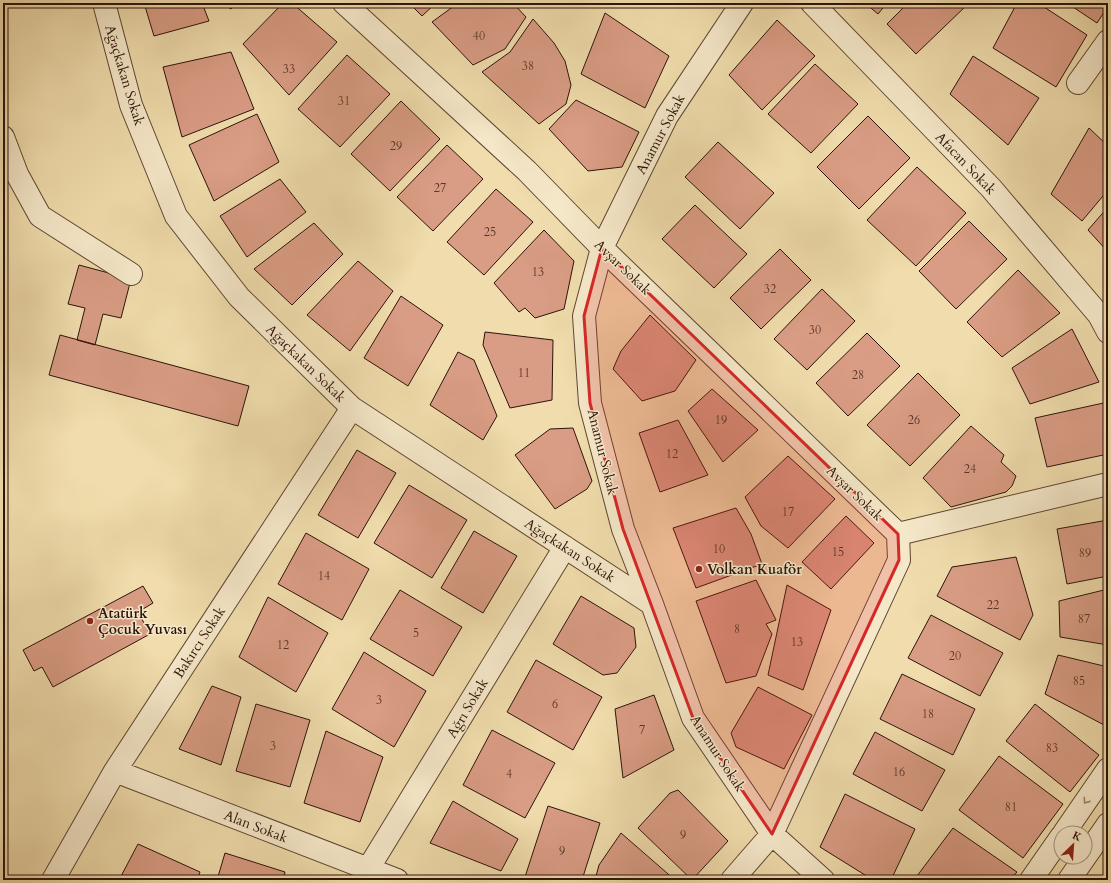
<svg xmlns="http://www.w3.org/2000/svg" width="1111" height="883" viewBox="0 0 1111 883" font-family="Cardo,serif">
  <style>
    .building { fill: #d99c84; stroke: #2d130a }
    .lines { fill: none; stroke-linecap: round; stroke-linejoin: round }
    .minor-casing { stroke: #5e4532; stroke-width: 24 }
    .minor { stroke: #f5e8c9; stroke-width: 22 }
    .oneway { stroke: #9b8873 }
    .marked { fill: #d62828; fill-opacity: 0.2; stroke: #d62828; stroke-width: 3; stroke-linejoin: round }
    .poi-dot { fill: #8f2418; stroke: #f5e8c9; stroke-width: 1.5 }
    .labels { text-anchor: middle; stroke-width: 3; stroke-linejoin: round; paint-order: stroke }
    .number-label { font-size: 12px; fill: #583528 }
    .street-label { font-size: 14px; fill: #2d130a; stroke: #f5e8c9 }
    .poi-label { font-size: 14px; font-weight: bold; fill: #2d130a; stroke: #f5e8c9; text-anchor: start }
  </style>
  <rect width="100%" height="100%" fill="#f0dcac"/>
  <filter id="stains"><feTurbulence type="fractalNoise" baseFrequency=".005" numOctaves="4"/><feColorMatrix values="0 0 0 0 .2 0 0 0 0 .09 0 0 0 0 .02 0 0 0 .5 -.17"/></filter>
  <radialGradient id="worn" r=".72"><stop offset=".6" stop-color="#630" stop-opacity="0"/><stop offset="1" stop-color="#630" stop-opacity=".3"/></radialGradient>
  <!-- building -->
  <path class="building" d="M144,3h58l7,18 -55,15z
    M223,3h13l-5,6z
    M283,3h9l45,39 -48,53 -46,-51z
    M409,3h27l-14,13z
    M458,3h55l13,14 -21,32 -32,16 -41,-43z
    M865,3h22l-9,11z
    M908,3h59l1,1 -52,50 -29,-30z
    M1017,3h21l49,32 -31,52 -63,-39z
    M1067,3h41v3l-11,17z
    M605,13l64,43 -24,52 -64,-34z
    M533,19l21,24 11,18 6,24 -5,19 -27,20 -57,-52 28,-20z
    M777,20l38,36 -53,54 -33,-35z
    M231,52l23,57 -72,28 -19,-70z
    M347,55l43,39 -50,53 -42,-38z
    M973,56l66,42 -31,47 -58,-51z
    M815,64l43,40 -47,49 -43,-39z
    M576,100l63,32 -17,35 -34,4 -39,-42z
    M401,101l39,38 -50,52 -39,-37z
    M257,114l22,48 -65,39 -25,-56z
    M868,116l42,42 -51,51 -42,-42z
    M1089,128l19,18v44l-26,31 -31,-27z
    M718,142l56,51 -34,36 -55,-52z
    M447,145l36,34 -50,52 -36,-34z
    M917,167l49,46 -50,53 -49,-46z
    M280,179l26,33 -59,45 -27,-41z
    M496,189l37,33 -49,53 -37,-33z
    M695,205l52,49 -33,34 -52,-49z
    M1108,207v45l-20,-22z
    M969,221l38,38 -51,50 -37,-38z
    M314,223l29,31 -51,51 -38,-36z
    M544,230l30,31 -10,48 -29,9 -10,-10 -6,4 -25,-29z
    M780,249l31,31 -50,49 -31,-31z
    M358,261l35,30 -43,60 -43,-36z
    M79,265l52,14 -10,39 -18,-4 -8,31 -18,-5 8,-32 -17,-4z
    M1018,270l42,43 -58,44 -35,-35z
    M822,289l33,32 -48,49 -33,-31z
    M401,296l42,29 -35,61 -44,-28z
    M650,315l46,45 -21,31 -33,10 -29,-32 8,-18z
    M1072,329l27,53 -69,22 -18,-36z
    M485,332l68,8 -1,60 -42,8 -27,-63z
    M867,333l33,33 -52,50 -32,-33z
    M60,335l189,51 -11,40 -189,-51z
    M458,352l16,8 23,56 -14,24 -53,-35z
    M918,373l42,42 -50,51 -43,-41z
    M712,389l46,41 -35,32 -35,-51z
    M1108,402v52l-61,13 -12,-49z
    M678,420l30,55 -48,17 -21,-59z
    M971,426l33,29 -3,7 15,14 -4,10 -6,6 -55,15 -28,-29z
    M573,428l19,53 -5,8 -32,20 -40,-54 35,-26z
    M357,450l39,23 -38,65 -40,-23z
    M788,456l47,43 -47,49 -27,-22 -16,-29z
    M409,485l58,35 -35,58 -58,-35z
    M736,508l15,26 11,30 -66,24 -23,-60z
    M846,516l28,27 -43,46 -29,-27z
    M1108,520v56l-41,8 -10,-55z
    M474,531l43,25 -34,57 -42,-25z
    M306,533l63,36 -27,51 -64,-36z
    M1016,557l17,58 -13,25 -83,-44 15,-29z
    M756,580l20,40 -10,4 6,10 -16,42 -30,7 -30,-82z
    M787,585l44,25 -28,80 -35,-15z
    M143,586l10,17 -15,9 12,22 -97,53 -11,-20 -8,4 -11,-21z
    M1108,589v56l-48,-8 -1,-36z
    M400,590l62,37 -29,49 -63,-37z
    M581,596l53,32 2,19 -19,26 -14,2 -50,-31z
    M268,597l60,36 -32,59 -57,-35z
    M931,615l72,38 -23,43 -72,-38z
    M364,652l62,39 -32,56 -62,-38z
    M1058,655l50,12v60l-63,-33z
    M536,660l66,37 -29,53 -66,-38z
    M902,674l73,35 -22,46 -73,-36z
    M212,686l29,11 -20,68 -42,-16z
    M758,687l54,28 -28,54 -48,-22 -5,-14z
    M654,695l20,55 -51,28 -8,-69z
    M256,704l54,16 -20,67 -54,-16z
    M1035,704l64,51 -29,37 -64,-51z
    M492,730l63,33 -30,55 -62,-33z
    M326,731l57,26 -23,65 -56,-19z
    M875,732l70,38 -23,41 -69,-37z
    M999,756l64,48 -40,54 -64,-48z
    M678,790l50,51 -36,39 -54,-52 32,-35z
    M845,794l70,35 -24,51h-18l-53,-33z
    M453,801l65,38 -17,32 -71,-28z
    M548,806l52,17 -18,57h-58z
    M953,828l64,44 -7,8h-96z
    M621,833l54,47h-80l4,-15z
    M138,844l62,28 -3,8h-78z
    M225,853l60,19 -2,8h-66z"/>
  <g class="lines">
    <!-- minor casing -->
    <g class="minor-casing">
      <path id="minor" d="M104,3l27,102 45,111 63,81 113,111 300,196
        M344,3l183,168 75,77 296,286 210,-50
        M742,3l-75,113 -65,132 -18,68 6,87 33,126 29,75 41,114 79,116 51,46
        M812,3l179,185 108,127 9,17
        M1078,83l30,-42
        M3,137l14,37 23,42 91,58
        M115,771l282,109
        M1064,833l44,-64
        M368,869l197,-322
        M53,880l62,-109 237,-363
        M732,880l40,-46 127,-274 -1,-26
        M1031,880l30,-43
        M1069,880l39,-56"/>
    </g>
    <!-- minor -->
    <use href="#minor" class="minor"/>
  </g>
  <!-- one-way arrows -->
  <defs><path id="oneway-chevron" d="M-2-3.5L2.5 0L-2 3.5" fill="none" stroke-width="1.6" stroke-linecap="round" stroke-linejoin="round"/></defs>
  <use class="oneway" href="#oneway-chevron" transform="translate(1086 801) rotate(125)"/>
  <!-- marked area -->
  <path class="marked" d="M602,248l296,286 1,26 -127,274 -79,-116 -70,-189 -33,-126 -6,-87z"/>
  <!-- markers -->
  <g class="poi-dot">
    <circle cx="699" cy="569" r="4"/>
    <circle cx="90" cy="621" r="4"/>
  </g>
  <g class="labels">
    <!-- number labels -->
    <g class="number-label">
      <text x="479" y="40">40</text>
      <text x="528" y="70">38</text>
      <text x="289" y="73">33</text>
      <text x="344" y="105">31</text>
      <text x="396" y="150">29</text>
      <text x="440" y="192">27</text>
      <text x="490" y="236">25</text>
      <text x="538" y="276">13</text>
      <text x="770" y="293">32</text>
      <text x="815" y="334">30</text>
      <text x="524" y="377">11</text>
      <text x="858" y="379">28</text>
      <text x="721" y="424">19</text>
      <text x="914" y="424">26</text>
      <text x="672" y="458">12</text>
      <text x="970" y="473">24</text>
      <text x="788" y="516">17</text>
      <text x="719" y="553">10</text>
      <text x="838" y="556">15</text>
      <text x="1085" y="557">89</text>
      <text x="324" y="580">14</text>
      <text x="993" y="609">22</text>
      <text x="1084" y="623">87</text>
      <text x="737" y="633">8</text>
      <text x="416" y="637">5</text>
      <text x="797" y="646">13</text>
      <text x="283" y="649">12</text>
      <text x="955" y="660">20</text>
      <text x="1079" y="685">85</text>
      <text x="379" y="704">3</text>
      <text x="555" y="708">6</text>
      <text x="928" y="718">18</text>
      <text x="642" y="734">7</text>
      <text x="273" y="750">3</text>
      <text x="1052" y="752">83</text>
      <text x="899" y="776">16</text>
      <text x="509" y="778">4</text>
      <text x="1011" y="811">81</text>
      <text x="683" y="839">9</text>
      <text x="562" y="855">9</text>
    </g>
    <!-- street labels -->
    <g class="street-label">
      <text transform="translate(125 75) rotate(73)" y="5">Ağaçkakan Sokak</text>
      <text transform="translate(660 134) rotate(-62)" y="5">Anamur Sokak</text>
      <text transform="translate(966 163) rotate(46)" y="5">Afacan Sokak</text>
      <text transform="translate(623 267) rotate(44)" y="5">Avşar Sokak</text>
      <text transform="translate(306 363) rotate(44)" y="5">Ağaçkakan Sokak</text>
      <text transform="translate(603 452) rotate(76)" y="5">Anamur Sokak</text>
      <text transform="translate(855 493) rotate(44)" y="5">Avşar Sokak</text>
      <text transform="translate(570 550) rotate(33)" y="5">Ağaçkakan Sokak</text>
      <text transform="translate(199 642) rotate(-57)" y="5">Bakırcı Sokak</text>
      <text transform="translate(467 708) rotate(-59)" y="5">Ağrı Sokak</text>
      <text transform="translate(718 753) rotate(57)" y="5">Anamur Sokak</text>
      <text transform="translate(256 826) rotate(21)" y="5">Alan Sokak</text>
    </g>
    <!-- poi labels -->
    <g class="poi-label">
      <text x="707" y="574">Volkan Kuaför</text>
      <text x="98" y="618">Atatürk<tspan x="98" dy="16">Çocuk Yuvası</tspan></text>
    </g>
  </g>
  <!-- margin -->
  <rect width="1111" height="883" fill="none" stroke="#f0dcac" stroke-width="16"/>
  <rect x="4" y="4" width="1103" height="875" fill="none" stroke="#2d130a" stroke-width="2"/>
  <rect x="8" y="8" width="1095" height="867" fill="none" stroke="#2d130a"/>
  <!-- north arrow -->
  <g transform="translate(1073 845) rotate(25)"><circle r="19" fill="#f5e8c9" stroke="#a5937d"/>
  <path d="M0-3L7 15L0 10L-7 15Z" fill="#8f2418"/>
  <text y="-6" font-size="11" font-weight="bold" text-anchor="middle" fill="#2d130a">K</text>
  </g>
  <rect width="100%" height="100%" filter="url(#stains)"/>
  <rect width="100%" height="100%" fill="url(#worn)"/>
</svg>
